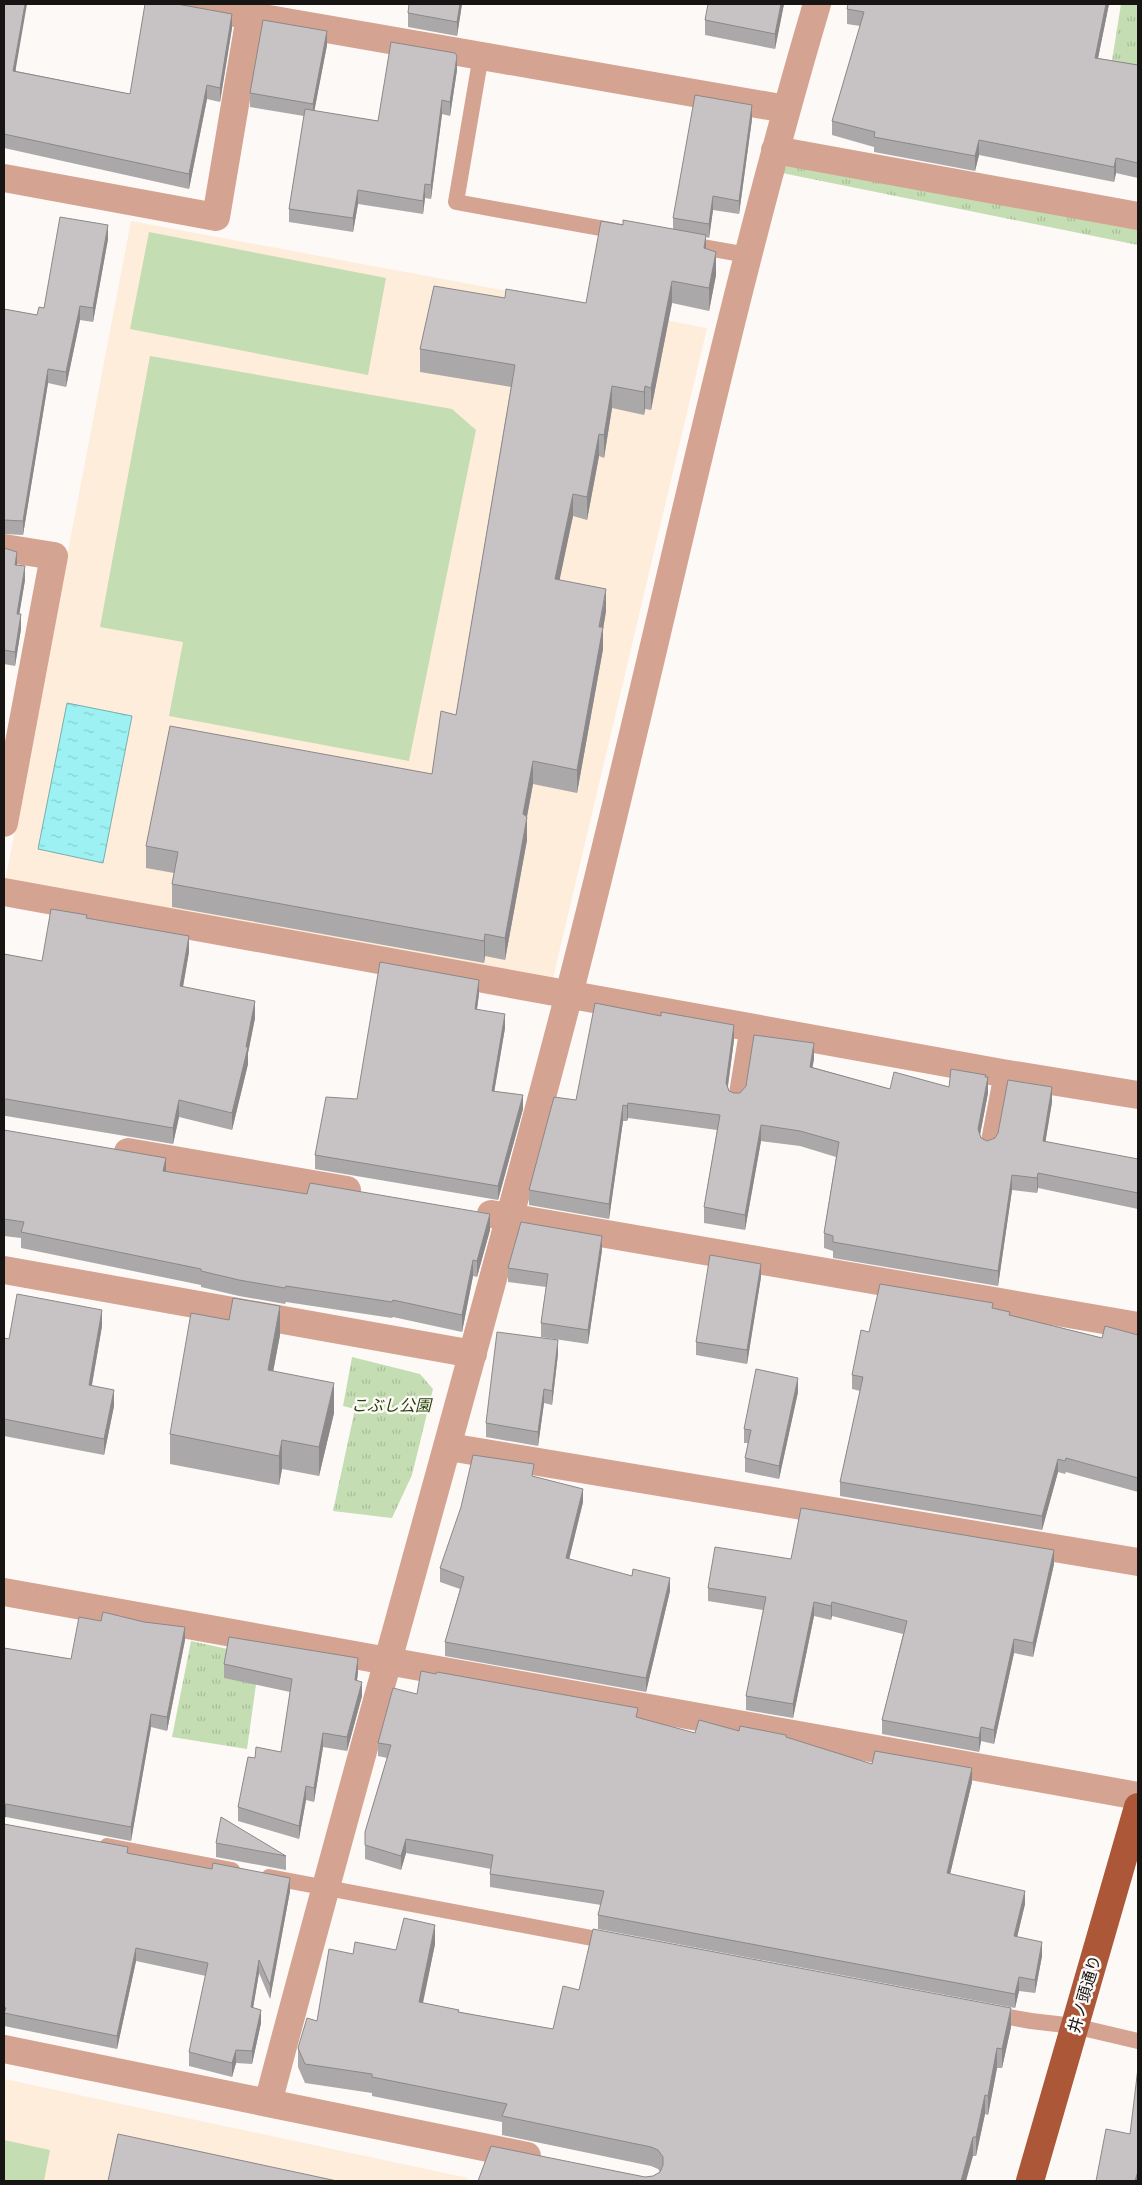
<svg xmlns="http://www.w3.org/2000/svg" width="1142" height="2185" viewBox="0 0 1142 2185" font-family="Spectral,'Noto Sans JP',serif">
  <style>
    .education { fill: #feeddb }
    .grass { fill: url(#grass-tufts) }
    .garden { fill: #c5ddb3 }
    .water { fill: url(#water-ripples); stroke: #75afaf }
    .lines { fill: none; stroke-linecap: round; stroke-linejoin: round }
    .service { stroke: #d4a391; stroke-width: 16 }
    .minor { stroke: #d4a391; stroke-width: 28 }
    .primary { stroke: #ab5738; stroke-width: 28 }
    .wall { fill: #aba8a9 }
    .shaded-wall { fill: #8b8889 }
    .building { fill: #c7c3c4; stroke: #8b8889 }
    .labels { text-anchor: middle; stroke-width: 5; stroke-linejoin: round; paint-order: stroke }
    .park-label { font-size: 16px; font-style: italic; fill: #274309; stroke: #fdf9f6 }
    .street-label { font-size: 16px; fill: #161514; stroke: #fdf9f6 }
  </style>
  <defs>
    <pattern id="grass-tufts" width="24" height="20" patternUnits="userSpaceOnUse" patternTransform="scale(1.25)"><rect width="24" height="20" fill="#c5ddb3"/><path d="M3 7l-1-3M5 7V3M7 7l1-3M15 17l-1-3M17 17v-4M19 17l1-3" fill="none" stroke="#a8bd99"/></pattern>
    <pattern id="water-ripples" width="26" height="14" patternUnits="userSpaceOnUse" patternTransform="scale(1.25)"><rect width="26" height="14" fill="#9ef1f2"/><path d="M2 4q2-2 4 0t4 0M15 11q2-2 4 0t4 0" fill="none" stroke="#87cecf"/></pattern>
  </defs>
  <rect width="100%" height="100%" fill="#fdf9f6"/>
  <!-- education -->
  <path class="education" d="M131,221l576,107 -154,650 -548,-96z
    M4,2079l464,99 -1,3h-463z"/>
  <!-- grass -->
  <path class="grass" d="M1121,4h17v73l-28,-4z
    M789,162l349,64v19l-356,-72z
    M352,1357l68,17 13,15 -21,86 -20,43 -59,-7 22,-102 -12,-3z
    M191,1641l69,15 -13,93 -75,-12z"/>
  <!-- garden -->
  <path class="garden" d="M149,232l237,46 -18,97 -238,-46z
    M150,356l302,53 24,21 -67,331 -240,-45 14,-74 -83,-15z
    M4,2140l46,10 -6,31h-40z"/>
  <!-- water -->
  <path class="water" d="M67,703l65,13 -29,147 -65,-14z"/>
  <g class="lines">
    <!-- service -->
    <path class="service" d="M481,55l-25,147 166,30
      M685,244l62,11
      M736,1099l12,-73
      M988,1146l14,-73
      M107,1846l125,24
      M269,1877l344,65
      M991,2014l40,7 43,5 64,15"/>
    <!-- minor -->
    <path class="minor" d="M183,4l603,105
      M775,150l363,66
      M4,178l212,39 34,-201
      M4,548l50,8 -50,267
      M4,892l998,181 136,22
      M128,1152l219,38
      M491,1214l647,112
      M4,1270l469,84
      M449,1447l689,115
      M4,1592l1134,204
      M4,2049l523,107
      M268,2103c97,-369 204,-736 300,-1105 86,-331 152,-667 249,-994"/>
    <!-- primary -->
    <path class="primary" d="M1030,2181l108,-374"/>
  </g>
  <!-- wall -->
  <path class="wall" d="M4,4l12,67 114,23 102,-66 -12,74 -13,-3 -18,90 -185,-41z
    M462,4l-5,32 -49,-9v-14z
    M784,4l-9,45 -70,-14v-15z
    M848,4h261l-11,54 40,7v113l-22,-5 -2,9 -135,-27 -4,16 -101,-19v-5l-42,-12v-14l28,-95 -13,-2v-15z
    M327,45l-13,66 64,10 79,-51 -7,46 -8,-2 -11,85 -6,-1 -2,16 -65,-10 -5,28 -64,-10v-13l15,-93 -54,-9v-14z
    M752,119l-13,95 -26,-4 -4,28 -3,-1v12l10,26 -7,36 -37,-8 -21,107 -6,-1 -1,6 -32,-7 -8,50 -5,-2 -12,64 -14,-4 -14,64 47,31 -3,18v20l-26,144 -44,-9 -6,33v23l-22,120 -20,-4 -1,7 -312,-56v-23l2,-11 -28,-5v-22l286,-72 24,-59 55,-328 -91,-15v-23l85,-51 81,5 37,-78 50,4v-11z
    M108,239l-15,83 -13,-2 -14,67 -18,-4 -25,152 -19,-1v-225l33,6z
    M4,548l13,17 8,15 -6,34 2,15 -6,37 -11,-2z
    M87,919l102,33 -6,35 72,31 -7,35v11l-16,66 -53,-13 -6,27 -167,-28h-2v-162l38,7z
    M479,994l-2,15 28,19 -11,64 29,17 -25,91 -183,-31v-14l42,-56z
    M734,1040l-6,47 1,4 5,2h6l74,-34 -2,8 78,22 59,-2 37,-10 2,16 -8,42 1,3 6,3 8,-3 57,-36 -7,40 93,17v50l-100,-21 -1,5 -25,-3 -14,96 -165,-28v-7l-9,-3v-15l12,-76 -36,-11 -39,-5 -16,89 -41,-7v-16l13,-77 -89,-12 -1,3h-4l-14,98 -80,-14v-15l47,-90z
    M4,1130l162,41 324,59 -13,47 -4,-1 -11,56 -69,-15 -1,1 -106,-16 -1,2 -46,-8 -38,-9v-2l-180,-37v-10l-17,-2z
    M602,1250l-14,94 -47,-7v-14l5,-36 -38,-5v-14z
    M761,1277l-14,87 -51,-9v-13z
    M993,1308l17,7 92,23 36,-3v157l-72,-20 -1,2 -7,-2 -16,58 -202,-34v-14l20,-91 -8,-2v-14l17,-43z
    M102,1326l-10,59 22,21 -10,49 -100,-19v-98l5,1z
    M280,1335l-7,36 61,42 -15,63 -37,-7 -3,16 -109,-21v-30z
    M558,1354l-6,51 -8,-2 -6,43 -52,-9v-14z
    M798,1392l-19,87 -34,-7v-14l3,-15h-4v-14z
    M534,1476l49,26 -14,57 101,32 -24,101 -201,-36v-14l15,-53 -20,-7v-14z
    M791,1559l263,5 -21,93 -19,-4 -20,91 -13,-3 -2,11 -97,-18v-14l21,-86 -71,-18 -1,4 -17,-4 -21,102 -47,-8v-14l17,-86 -55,-9v-13z
    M185,1640l-18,91 -16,-4 -20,114 -125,-24 -2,-169 67,11z
    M224,1664l134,8 -1,9 5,15 -15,55 -24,-4 -9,55 -8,-2 -7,39 -61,-18v-14l17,-49 26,-6 9,-60 -66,-14z
    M417,1694l221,24 57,15 44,-2 47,6 86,27 100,18 -22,92 75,30 -8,33 25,19 -7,37 -16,-2 -4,17 -417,-79v-14l3,-10 -111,-18v-13l1,-5 -85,-16 -5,17 -36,-11v-27l22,-74 -9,-2v-13z
    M4,1824l286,67 -20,108 -11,-26 -6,34 8,16 -9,41 -16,-1 -4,14 -43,-11v-14l17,-76 -70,-15 -19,88 -113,-23z
    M216,1843l70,13v14l-70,-13z
    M435,1944l-12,59 36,9 94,17 26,-39 432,37 -9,41h-5l-9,47 -3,-1 -9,42h-3l-328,21 8,-1 7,-4 -2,-3 -7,-3 -149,-31v-13l-130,-26v-3l-67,-10 -7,-16v-19l19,-27 36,-67 43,-4z"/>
  <!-- shaded-wall -->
  <path class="shaded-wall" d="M25,4h2l-14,81v-14z
    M460,4h2l-5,32v-14z
    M781,4h3l-9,45v-15z
    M1106,4h3l-14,69v-15z
    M232,14v14l-12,74v-14z
    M327,31v14l-14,73v-14z
    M457,56v14l-7,46v-14z
    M207,85v14l-18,90v-15z
    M442,100v14l-11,85v-14z
    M752,105v14l-13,95v-13z
    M979,140v15l-4,16v-15z
    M1116,158v15l-2,9v-15z
    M425,184v14l-2,16v-13z
    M358,190v14l-5,28v-14z
    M713,196v14l-4,28v-14z
    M108,225v14l-15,83v-14z
    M706,235v23l-2,-10z
    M716,252v23l-7,36v-23z
    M672,281v22l-21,107v-22z
    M80,306v14l-14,67v-15z
    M48,369v14l-25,152v-14z
    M612,386v22l-8,50v-23z
    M645,386v23l-1,6v-23z
    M599,434v22l-12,64v-23z
    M573,494v22l-18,86v-23z
    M17,552v14l-2,-1z
    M25,566v14l-8,48v-14z
    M606,589v22l-3,18v20l-26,144v-23z
    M21,614v15l-6,37v-14z
    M533,761v23l-10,53v-23z
    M527,817v23l-22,120v-22z
    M485,934v22l-1,7v-22z
    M189,936v16l-9,51v-17z
    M479,980v14l-4,29v-14z
    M255,1001v17l-7,35v11l-16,66v-17z
    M505,1014v14l-13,77v-14z
    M734,1025v15l-8,58v-15z
    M814,1043v16l-4,23v-15z
    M988,1077v16l-10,52v-16z
    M1052,1087v15l-9,55v-16z
    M523,1095v14l-25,91v-14z
    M179,1100v17l-6,27v-16z
    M628,1103v15l-1,3v-15z
    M623,1105v16l-14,98v-15z
    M761,1125v16l-16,89v-15z
    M166,1158v17l-3,-4z
    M1038,1173v15l-1,5v-15z
    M1012,1175v15l-14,96v-15z
    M490,1214v16l-13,47v-16z
    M602,1236v14l-14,94v-14z
    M473,1260v16l-11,56v-17z
    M761,1264v13l-14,87v-14z
    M280,1306v29l-12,64v-29z
    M102,1310v16l-13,75v-16z
    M558,1340v14l-6,51v-14z
    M798,1378v14l-19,87v-13z
    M334,1383v30l-15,63v-29z
    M544,1389v14l-6,43v-14z
    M114,1390v16l-10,49v-16z
    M282,1440v29l-3,16v-29z
    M1058,1459v13l-16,58v-14z
    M583,1489v13l-17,70v-14z
    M1054,1550v14l-21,93v-14z
    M670,1578v13l-24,101v-14z
    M814,1602v14l-21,102v-14z
    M832,1602v14l-1,4v-14z
    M185,1627v13l-18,91v-14z
    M1014,1639v14l-20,91v-14z
    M358,1658v14l-3,22v-14z
    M362,1682v14l-15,55v-14z
    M151,1714v13l-20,114v-14z
    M981,1727v14l-2,11v-14z
    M323,1733v14l-9,55v-14z
    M972,1768v14l-25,105v-14z
    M306,1786v14l-7,39v-13z
    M6,1804v13l-2,1v-13z
    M406,1839v14l-5,17v-14z
    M290,1878v13l-20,108v-14z
    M1025,1891v13l-11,46v-14z
    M435,1925v19l-16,77v-19z
    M1042,1942v14l-7,37v-13z
    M136,1948v13l-19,88v-13z
    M259,1960v13l-8,47v-13z
    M1019,1977v14l-4,17v-14z
    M1011,2008v19l-9,41v-19z
    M261,2010v13l-9,41v-13z
    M997,2048v20l-9,47v-19z
    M236,2050v13l-4,14v-14z
    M985,2095v19l-9,42v-19z
    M973,2137v19l-7,25h-5z
    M1138,2171v10h-3z"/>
  <!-- building -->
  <path class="building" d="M4,4h21l-12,67 117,23 15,-90h32l55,10 -12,74 -13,-3 -18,89 -185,-40z
    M409,4h51l-3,18 -49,-9z
    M708,4h73l-6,30 -70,-14z
    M848,4h258l-11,54 43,7v98l-22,-5 -2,9 -135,-27 -4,16 -101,-19 1,-5 -43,-11 32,-109 -17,-3z
    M263,20l64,11 -14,73 -63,-11z
    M391,42l64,11 2,3 -7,46 -8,-2 -11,85 -6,-1 -2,17 -65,-11 -5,28 -64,-9 16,-100 73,12z
    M695,95l57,10 -13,96 -26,-5 -4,28 -36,-6z
    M60,217l48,8 -15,83 -13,-2 -14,66 -18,-3 -25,152 -19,-1v-211l33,6 2,-8 5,1z
    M623,220l83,15 -2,13 12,4 -7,36 -37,-7 -21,107 -6,-2 -1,6 -32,-6 -8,49 -5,-1 -12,63 -14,-3 -18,85 51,10 -7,38h4l-26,143 -44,-9 -10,53 4,3 -22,121 -20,-4 -1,7 -312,-57 6,-32 -32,-6 24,-120 262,48 9,-63 15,4 59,-350 -95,-16 14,-63 71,12 1,-9 80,14 15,-82 22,4z
    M4,548l13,4 -2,13 10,1 -8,48h4l-6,38 -11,-2z
    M51,909l36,6 -1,3 103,18 -9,50 75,15 -9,46h2l-16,66 -53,-13 -6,28 -167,-29 -2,1v-146l38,7z
    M380,962l99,18 -4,29 30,5 -13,77 31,4 -25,91 -183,-31 11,-58 31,2z
    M595,1003l66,13v-4l73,13 -8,58 3,8 5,2h6l6,-7 8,-51 60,8 -4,24 80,22 4,-17 55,15 2,-18 35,6 -1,2h3l-10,52 3,9 6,3 8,-3 3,-5 10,-53 44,7 -9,54 95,18v34l-100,-20 -1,5 -25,-3 -14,96 -165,-29v-6l-9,-3 15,-91 -39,-11 -39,-6 -16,90 -41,-8 16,-92 -92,-12 -1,3 -4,-1 -14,99 -80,-14 25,-93 22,3z
    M4,1130l162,28 -3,13 144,23 3,-11 180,31 -13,47 -4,-1 -11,55 -69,-15 -1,2 -106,-16 -1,2 -46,-8 -38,-9v-2l-180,-37 3,-10 -20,-3z
    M521,1222l81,14 -14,94 -47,-7 7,-49 -40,-6z
    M710,1255l51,9 -14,86 -51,-8z
    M880,1284l113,19 -1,5 18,4 -1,3 93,23 3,-12 33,9v143l-72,-20 -1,3 -7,-2 -16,57 -202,-34 23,-105 -11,-2 9,-45 8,2z
    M17,1294l85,16 -13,75 25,5 -10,49 -100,-20v-81l5,1z
    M233,1298l47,8 -12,64 66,13 -15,64 -37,-7 -3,16 -109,-22 21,-121 38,7z
    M497,1332l61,8 -6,51 -8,-2 -6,43 -52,-9z
    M756,1369l42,9 -19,88 -34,-8 6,-28 -7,-1z
    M473,1455l61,9 -2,12 51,13 -17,69 66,18 1,-7 37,9 -24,100 -201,-36 19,-65 -24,-9 21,-61z
    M801,1508l253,42 -21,93 -19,-4 -20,91 -13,-3 -2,11 -97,-18 25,-99 -75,-19 -1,4 -17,-4 -21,102 -47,-8 20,-99 -58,-9 7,-41 76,12z
    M103,1612l41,10 41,5 -18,90 -16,-3 -20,113 -125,-23 -2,1v-157l67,11 8,-42 22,4z
    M229,1637l129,21 -3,22 7,2 -15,55 -24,-4 -9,55 -8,-2 -7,40 -61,-19 10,-50 7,1 1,-11 25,5 11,-73 -68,-15z
    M421,1671l15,3 1,-2 201,36 -2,9 59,16 4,-13 40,11 1,-5 46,9v2l86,27 3,-13 97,17 -25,105 78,18 -11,45 28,6 -7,38 -16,-3 -4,17 -417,-79 6,-24 -114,-17 3,-19 -87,-16 -5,17 -36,-11v-13l26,-87 -13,-2 15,-55 24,6z
    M221,1817l65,39 -70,-13z
    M4,1824l124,23 -1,6 85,16 1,-6 77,15 -20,107 -11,-25 -8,47 10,3 -9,41 -16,-1 -4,13 -43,-11 19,-89 -72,-15 -19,88 -113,-23 2,-5 -2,-1z
    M404,1918l31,7 -16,77 40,8 -1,2 95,17 10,-43 16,4 14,-61 418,79 -9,41 -5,-1 -9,48 -3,-1 -9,42h-3l-12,44h-483l13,-35 154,31 8,-1 7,-4 3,-7v-8l-5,-7 -7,-3 -149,-31 5,-12 -135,-27v-3l-67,-10 -7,-16 9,-30 10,3 12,-72 24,5 2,-12 41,8z
    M1138,2068v103l-3,10h-39l10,-52 24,5z
    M118,2134l219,47h-229z"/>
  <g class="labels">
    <!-- park labels -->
    <g class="park-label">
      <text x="391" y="1411">こぶし公園</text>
    </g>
    <!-- street labels -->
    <g class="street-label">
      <text transform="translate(1084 1994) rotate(-74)" y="6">井ノ頭通り</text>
    </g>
  </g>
  <!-- border -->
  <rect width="1142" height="2185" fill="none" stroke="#161514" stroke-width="10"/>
</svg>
